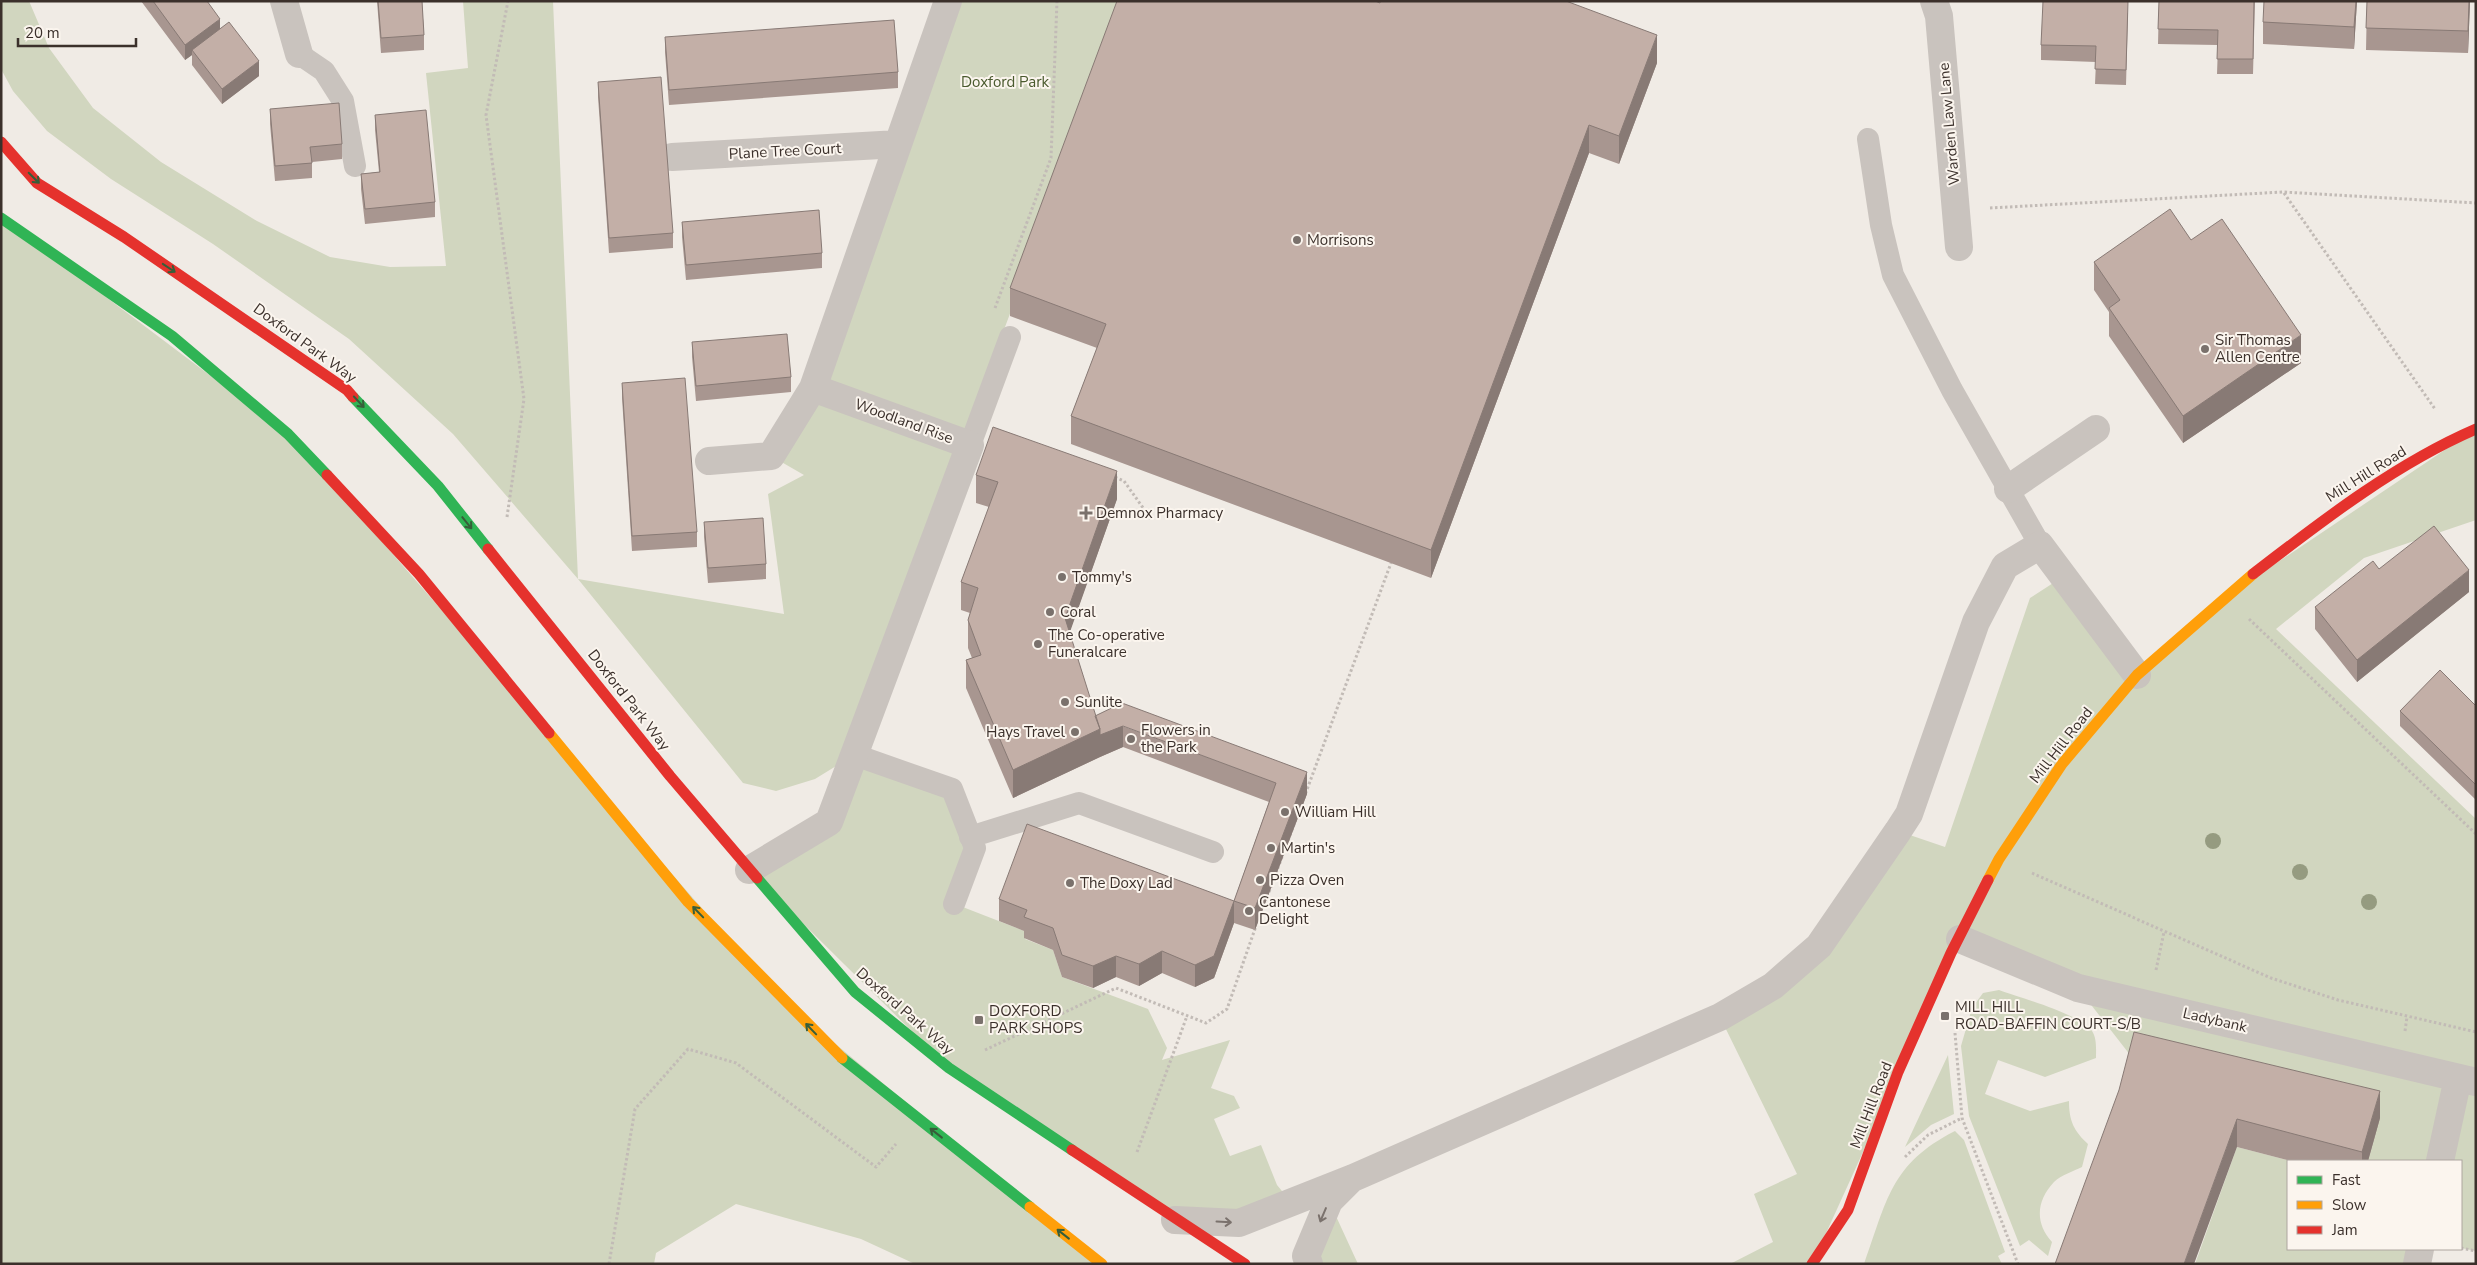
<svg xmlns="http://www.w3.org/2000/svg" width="2477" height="1265" viewBox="0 0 2477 1265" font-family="'Nunito Sans',sans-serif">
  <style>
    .green { fill: #d1d6bf }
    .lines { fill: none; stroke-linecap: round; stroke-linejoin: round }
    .path { stroke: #c2bbb6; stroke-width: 3; stroke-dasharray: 2.5 2.5; stroke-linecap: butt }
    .lane { stroke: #c9c3be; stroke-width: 22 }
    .street { stroke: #c9c3be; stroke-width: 28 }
    .fast { stroke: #30b455; stroke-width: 11 }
    .slow { stroke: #ff9f0a; stroke-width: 11 }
    .jam { stroke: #e5322d; stroke-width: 11 }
    .tree { fill: #959b80 }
    .wall { fill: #a89690 }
    .shaded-wall { fill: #887a75 }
    .building { fill: #c3afa7; stroke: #887a75 }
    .oneway { stroke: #375e3a }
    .oneway2 { stroke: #7b726d }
    .poi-dot { fill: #7a716c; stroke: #fbf5ee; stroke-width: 2 }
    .labels { text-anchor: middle; stroke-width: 4; stroke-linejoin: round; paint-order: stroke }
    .park-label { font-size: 15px; fill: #4a5a2e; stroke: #fbf5ee }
    .street-label { font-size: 15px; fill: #3b302b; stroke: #fbf5ee }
    .poi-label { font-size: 15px; fill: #3b302b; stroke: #fbf5ee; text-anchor: start }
  </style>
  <rect width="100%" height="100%" fill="#f0ebe5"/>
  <!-- green -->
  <path class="green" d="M1,1h28l20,47 44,60 68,54 96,59 73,36 60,10 56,-1 -20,-193 42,-5 -5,-67h90l25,578 206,35 -16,-120 36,-19 -33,-19 42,-68 135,-387h179l-165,441 -107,312 97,35 18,48 -15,67 72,28 -2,7 28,11 9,27 86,32 19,39 -5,12 68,-20 -19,48 23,8 6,12 -26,11 16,37 31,-11 16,40 14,17 -116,18 -226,-152 -200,-198 80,-48 25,-67 -39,24 -39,12 -33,-8 -165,-204 -125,-145 -104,-95 -136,-95 -102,-65 -64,-48 -34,-40 -12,-22z
    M1,218l287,216 493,565 321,265h-187l-54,-25 -125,-35 -80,49 -2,11h-653z
    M2476,429v91l-112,38 -88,71 200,190v432l-15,-3v-87h-93l11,-42 -245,-59 -56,-72 -118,-49 -148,325h-82l43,-22 -19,-48 43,-20 -77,-157 53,-31 125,-155 47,16 85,-249 34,-22 72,99 90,-78z
    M1999,990c22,8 81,24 93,41 5,7 4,19 4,27l-51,19 -47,-17 -13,34 45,17 39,-10c0,20 5,30 19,43l-6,23c-8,4 -21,8 -28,15 -17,18 -20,40 -2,60l-4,14 -19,-16 -9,6 -51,-130 -8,-70 11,-38 11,-15z
    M1948,1055l6,59 -23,11 -26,22z
    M1955,1131l9,9 41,112 -7,4 4,8h-138c23,-63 26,-100 91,-133z
    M2237,1147l54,14h-3v88h132l-3,15h-222z
    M1329,1201l29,63h-49z"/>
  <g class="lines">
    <!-- path -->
    <path class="path" d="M2284,193l151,216
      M1990,208l293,-16 193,11
      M995,308l56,-150 6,-157
      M1115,477l9,4 27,38
      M507,517l17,-118 -38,-284 22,-114
      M2249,619l227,215
      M2032,873l239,105 67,22 138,32
      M1269,892l122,-329
      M2156,970l8,-38
      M2405,1031l2,-14
      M1955,1033l7,85 56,146
      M985,1050l131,-62 90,35 21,-14 29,-83
      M1137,1152l50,-136
      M1905,1157l23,-22 34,-17
      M2461,1248l15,3
      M609,1264l26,-155 53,-60 48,14 140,104 20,-23"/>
    <!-- lane -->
    <path class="lane" d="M299,54l25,17 19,30 12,65
      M1868,139l13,86 12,50 59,115 88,155
      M970,445l40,-108
      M855,755l97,34 23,59 -21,56
      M970,837l109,-34 134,49"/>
    <!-- street -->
    <path class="street" d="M284,1l15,53
      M1934,1l5,15 20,231
      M672,157l226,-13
      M709,461l62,-5 42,-68 135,-387
      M2008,489l88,-60
      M749,870l80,-48 141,-377 -157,-57
      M1960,939l118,49 398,94
      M2440,1161l18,-83
      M1175,1220l64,3 114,-45 367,-161 53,-31 46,-40 79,-115 11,-17 67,-192 29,-56 35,-21 97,130
      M1309,1264l-3,-8 23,-55 21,-21
      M2417,1264l3,-15"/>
    <!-- fast -->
    <path class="fast" d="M1,218l171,118 116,98 39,41
      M353,397l85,89 50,63
      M757,878l98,114 94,76 123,82
      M842,1058l188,149"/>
    <!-- slow -->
    <path class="slow" d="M549,733l139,169 154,156
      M1988,880l11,-21 63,-95 75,-89 116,-101
      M1030,1207l72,57"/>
    <!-- jam -->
    <path class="jam" d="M1,142l36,41 87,54 223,153 6,7
      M327,475l92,99 130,159
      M488,549l182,227 87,102
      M2253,574c69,-53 142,-110 223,-145
      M1072,1150l173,114
      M1812,1264l36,-54 50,-138 53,-119 37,-73"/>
  </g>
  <!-- trees -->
  <g class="tree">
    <circle cx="2213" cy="841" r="8"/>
    <circle cx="2300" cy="872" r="8"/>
    <circle cx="2369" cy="902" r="8"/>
  </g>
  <!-- wall -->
  <path class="wall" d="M141,1h66l13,28 39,47 -37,28 -30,-39v-10l-7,5z
    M377,1h45l2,34v15l-43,3z
    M1380,1h191l-1,2 87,60 -38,101 -30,-11 -158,425 -360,-134v-28l26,-68 -87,-32v-28l370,-285z
    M2159,1h96l-2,73h-36l1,-29 -60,-1z
    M2357,1l-3,48 -91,-5v-22z
    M2367,1h103l-2,52 -102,-3z
    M2128,13l-2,72 -31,-1 1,-22 -55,-2v-15z
    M665,37l233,35v16l-229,17 -4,-53z
    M598,82l75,151v15l-64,5 -11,-156z
    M270,109l72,35v15l-30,3v16l-37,3 -5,-57z
    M375,115l60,87v15l-70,7 -4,-35v-15l18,-2 -4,-42z
    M682,222l140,31v15l-136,12 -4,-43z
    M2094,262l207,101 -118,80 -74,-107v-24l-15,-22z
    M692,342l99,35v15l-95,9 -4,-44z
    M622,383l75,149v15l-65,4 -10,-153z
    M976,475l141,24 -48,134 26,83 212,78 -52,136 -21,-7v-22l35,-99 -146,-55 -23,10 -87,41 -47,-110v-28l6,-2 -4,-10v-28l2,-7 -9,-3v-28l28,-75 -13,-4z
    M704,522l62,42v15l-58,4 -4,-46z
    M2469,592l-112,90 -42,-53v-22z
    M2476,706v94l-76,-74v-15z
    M999,899l235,24 -20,55 -19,9 -33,-14 -23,13 -23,-9 -23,11 -31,-11 -9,-27 -29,-12v-7l-25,-10z
    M2119,1090l261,28 -12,43h-77l-54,-14z"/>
  <!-- shaded-wall -->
  <path class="shaded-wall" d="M2356,1h1l-3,48v-22z
    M2469,1h1l-2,52v-22z
    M220,19v15l-28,16v5l-7,5v-15z
    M1657,35v28l-38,101v-28z
    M259,61v15l-37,28v-15z
    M1589,125v28l-158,425v-28z
    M2301,335v28l-118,80v-27z
    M1117,471v28l-52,147v-28z
    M2469,570v22l-112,90v-22z
    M1123,726v21l-23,10 -87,41v-28l87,-41z
    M1307,772v22l-52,136v-22z
    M1234,901v22l-20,55 -19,9v-22z
    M1162,951v22l-23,13v-22z
    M1116,956v21l-23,11v-22z
    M2380,1091v27l-12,43h-6v-9z
    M2237,1119v28l-43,117h-10z"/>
  <!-- building -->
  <path class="building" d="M153,1h54l13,18 -35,26z
    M378,1h44l2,34 -43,3z
    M1117,1h258l5,2v-2h186l91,34 -38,101 -30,-11 -158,425 -360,-134 35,-92 -96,-36z
    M2043,1h85l-2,69 -31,-1 1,-23 -55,-1z
    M2159,1h95l-1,58h-36l1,-29 -60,-1z
    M2264,1h92l-2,26 -91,-5z
    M2367,1h102l-1,30 -102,-3z
    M894,20l4,52 -229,18 -4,-53z
    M229,22l30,39 -37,28 -30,-39z
    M661,77l12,156 -64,5 -11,-156z
    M339,103l3,41 -32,3 2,16 -37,3 -5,-57z
    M426,110l9,92 -70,7 -4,-35 19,-2 -5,-57z
    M2170,209l21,31 31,-21 79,116 -118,81 -74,-108 11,-8 -26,-38z
    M819,210l3,43 -136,12 -4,-43z
    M787,334l4,43 -95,9 -4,-44z
    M685,378l12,154 -65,4 -10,-153z
    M993,427l124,44 -52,147 35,111 -87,41 -47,-110 15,-5 -13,-35 10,-32 -17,-6 37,-100 -22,-7z
    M763,518l3,46 -58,4 -4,-46z
    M2434,526l35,44 -112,90 -42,-53 58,-46 6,8z
    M2440,670l36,36v79l-76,-74z
    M1122,703l185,69 -52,136 -21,-7 42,-118 -153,-57 -23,9v-6l-5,-13z
    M1027,824l207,77 -20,55 -19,9 -33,-14 -23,13 -23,-8 -23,10 -31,-11 -9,-27 -29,-11 3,-7 -28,-11z
    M2134,1032l246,59 -18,61 -125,-33 -53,145h-129l64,-174z"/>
  <!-- one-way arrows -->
  <defs><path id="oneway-shaft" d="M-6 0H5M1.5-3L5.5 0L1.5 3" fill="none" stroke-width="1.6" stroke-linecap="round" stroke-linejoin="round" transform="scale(1.25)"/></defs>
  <g class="oneway">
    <use href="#oneway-shaft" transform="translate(34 178) rotate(45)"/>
    <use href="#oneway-shaft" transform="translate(169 268) rotate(34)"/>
    <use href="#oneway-shaft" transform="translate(359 402) rotate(47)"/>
    <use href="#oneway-shaft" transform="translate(467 523) rotate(51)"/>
    <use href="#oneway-shaft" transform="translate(698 912) rotate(-134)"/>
    <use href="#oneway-shaft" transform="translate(811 1029) rotate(-134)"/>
    <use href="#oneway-shaft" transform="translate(936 1133) rotate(-142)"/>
    <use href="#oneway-shaft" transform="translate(1063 1234) rotate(-142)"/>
  </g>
  <g class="oneway2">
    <use href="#oneway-shaft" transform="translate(1323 1215) rotate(113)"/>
    <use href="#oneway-shaft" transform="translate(1224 1222) rotate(3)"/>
  </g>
  <!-- markers -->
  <g class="poi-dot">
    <circle cx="1297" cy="240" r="5"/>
    <circle cx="2205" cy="349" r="5"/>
    <path d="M1083.5 505.5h5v5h5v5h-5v5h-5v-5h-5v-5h5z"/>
    <circle cx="1062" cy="577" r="5"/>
    <circle cx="1050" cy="612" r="5"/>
    <circle cx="1038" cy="644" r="5"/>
    <circle cx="1065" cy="702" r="5"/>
    <circle cx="1075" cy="732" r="5"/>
    <circle cx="1131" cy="739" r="5"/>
    <circle cx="1285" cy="812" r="5"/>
    <circle cx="1271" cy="848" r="5"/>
    <circle cx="1260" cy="880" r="5"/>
    <circle cx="1070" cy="883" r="5"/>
    <circle cx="1249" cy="911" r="5"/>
    <rect x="1940" y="1011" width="10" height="10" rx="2.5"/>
    <rect x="974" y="1015" width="10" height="10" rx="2.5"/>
  </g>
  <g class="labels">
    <!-- park labels -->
    <g class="park-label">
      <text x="1005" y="87">Doxford Park</text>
    </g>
    <!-- street labels -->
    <g class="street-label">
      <text transform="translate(1949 124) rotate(-95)" y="5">Warden Law Lane</text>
      <text transform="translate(785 151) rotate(-3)" y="5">Plane Tree Court</text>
      <text transform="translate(305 343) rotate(36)" y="5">Doxford Park Way</text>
      <text transform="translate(904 421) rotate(20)" y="5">Woodland Rise</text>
      <text transform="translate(2366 474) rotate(-32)" y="5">Mill Hill Road</text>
      <text transform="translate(629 700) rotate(52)" y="5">Doxford Park Way</text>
      <text transform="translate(2061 745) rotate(-52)" y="5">Mill Hill Road</text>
      <text transform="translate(905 1011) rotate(41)" y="5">Doxford Park Way</text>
      <text transform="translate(2215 1020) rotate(13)" y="5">Ladybank</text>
      <text transform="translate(1871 1105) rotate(-69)" y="5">Mill Hill Road</text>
    </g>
    <!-- poi labels -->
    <g class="poi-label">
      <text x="1307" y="245">Morrisons</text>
      <text x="2215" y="345">Sir Thomas<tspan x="2215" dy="17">Allen Centre</tspan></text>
      <text x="1096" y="518">Demnox Pharmacy</text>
      <text x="1072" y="582">Tommy's</text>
      <text x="1060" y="617">Coral</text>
      <text x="1048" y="640">The Co-operative<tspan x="1048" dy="17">Funeralcare</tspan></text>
      <text x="1075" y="707">Sunlite</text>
      <text x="1141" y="735">Flowers in<tspan x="1141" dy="17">the Park</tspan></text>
      <text x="1065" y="737" text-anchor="end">Hays Travel</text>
      <text x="1295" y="817">William Hill</text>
      <text x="1281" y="853">Martin's</text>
      <text x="1270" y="885">Pizza Oven</text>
      <text x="1080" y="888">The Doxy Lad</text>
      <text x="1259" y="907">Cantonese<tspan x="1259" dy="17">Delight</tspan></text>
      <text x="1955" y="1012">MILL HILL<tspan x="1955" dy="17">ROAD-BAFFIN COURT-S/B</tspan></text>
      <text x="989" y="1016">DOXFORD<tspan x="989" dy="17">PARK SHOPS</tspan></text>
    </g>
  </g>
  <!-- border -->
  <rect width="2477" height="1265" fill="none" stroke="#3b302b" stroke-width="5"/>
  <!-- legend -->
  <rect x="2287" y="1160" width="175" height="90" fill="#fbf5ee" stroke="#aea6a0"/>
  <rect x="2297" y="1176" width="25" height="8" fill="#30b455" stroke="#aea6a0"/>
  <text x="2332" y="1185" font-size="15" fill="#3b302b">Fast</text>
  <rect x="2297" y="1201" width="25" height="8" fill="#ff9f0a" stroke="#aea6a0"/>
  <text x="2332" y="1210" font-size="15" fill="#3b302b">Slow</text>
  <rect x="2297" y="1226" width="25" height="8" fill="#e5322d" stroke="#aea6a0"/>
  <text x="2332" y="1235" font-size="15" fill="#3b302b">Jam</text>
  <!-- scale -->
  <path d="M18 38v8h118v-8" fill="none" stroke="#3b302b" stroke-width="2.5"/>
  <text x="25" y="38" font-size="15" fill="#3b302b" stroke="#fbf5ee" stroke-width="4" paint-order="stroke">20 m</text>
</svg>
